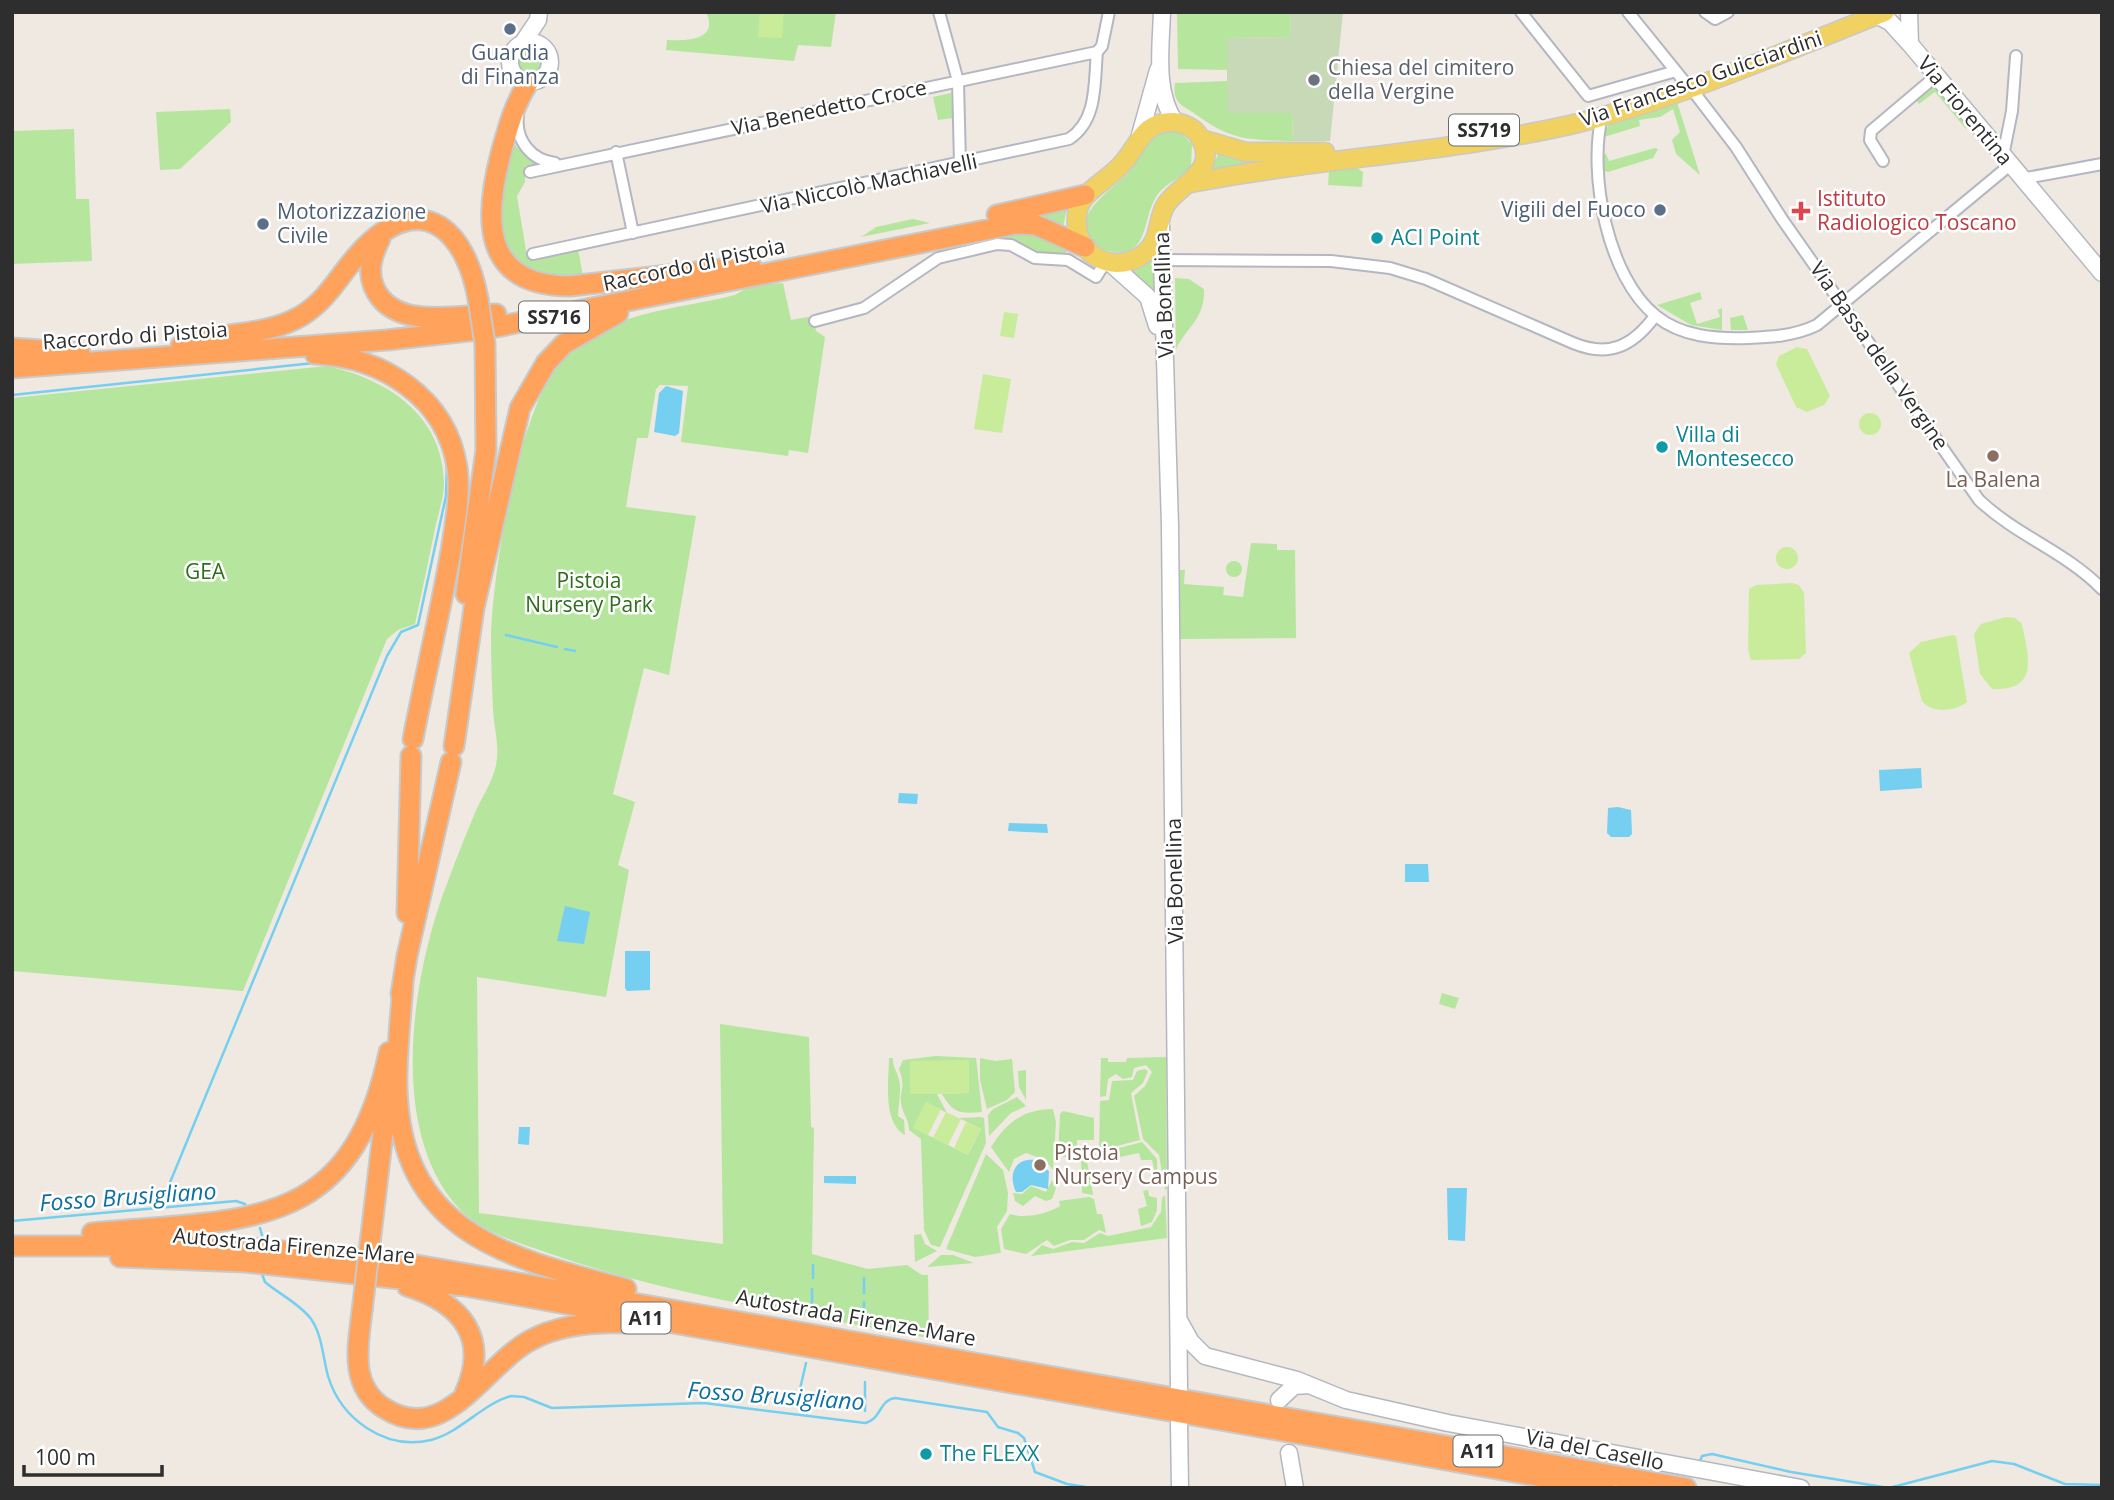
<svg xmlns="http://www.w3.org/2000/svg" width="2114" height="1500" viewBox="0 0 2114 1500" font-family="'Open Sans',sans-serif">
  <style>
    .green { fill: #b6e59e }
    .cemetery { fill: #c8d9b8 }
    .pitch { fill: #c9ec9a }
    .water { fill: #75cff0 }
    .lines { fill: none; stroke-linecap: round; stroke-linejoin: round }
    .stream { stroke: #75cff0; stroke-width: 2.5 }
    .street-casing { stroke: #b4b7c1; stroke-width: 14 }
    .secondary-casing { stroke: #b4b7c1; stroke-width: 19 }
    .primary-casing { stroke: #c9c9c9; stroke-width: 21 }
    .highway-casing { stroke: #c9c9c9; stroke-width: 23 }
    .street { stroke: #fff; stroke-width: 10 }
    .secondary { stroke: #fff; stroke-width: 16 }
    .primary { stroke: #f2d163; stroke-width: 18 }
    .highway { stroke: #ffa35c; stroke-width: 19 }
    .highway-bridge-casing { stroke: #c9c9c9; stroke-width: 23; stroke-linecap: butt }
    .highway-bridge { stroke: #ffa35c; stroke-width: 19 }
    .service-dot { fill: #5c6f8a; stroke: #fff; stroke-width: 2.5 }
    .worship-dot { fill: #6b7280; stroke: #fff; stroke-width: 2.5 }
    .health-dot { fill: #e0444e; stroke: #fff; stroke-width: 2.5 }
    .culture-dot { fill: #0f9aa8; stroke: #fff; stroke-width: 2.5 }
    .education-dot { fill: #8d6e63; stroke: #fff; stroke-width: 2.5 }
    .labels { text-anchor: middle; stroke-width: 5; stroke-linejoin: round; paint-order: stroke }
    .shield { fill: #fff; stroke: #6d6d6d; stroke-width: 2 }
    .shield-label { font-size: 19px; font-weight: bold; fill: #2e2e2e }
    .service-label { font-size: 21px; fill: #4e5e75; stroke: #fff }
    .worship-label { font-size: 21px; fill: #5b616d; stroke: #fff; text-anchor: start }
    .street-label { font-size: 21px; fill: #2e2e2e; stroke: #fff }
    .health-label { font-size: 21px; fill: #be3a42; stroke: #fff; text-anchor: start }
    .culture-label { font-size: 21px; fill: #0d838f; stroke: #fff; text-anchor: start }
    .education-label { font-size: 21px; fill: #785e54; stroke: #fff }
    .park-label { font-size: 21px; fill: #2c6e1b; stroke: #fff }
    .water-label { font-size: 23px; font-style: italic; fill: #0d6fa3; stroke: #fff }
  </style>
  <rect width="100%" height="100%" fill="#efe9e1"/>
  <!-- green -->
  <path class="green" d="M706,12h130l-5,35 -33,-2 -4,16 -128,-11 1,-10c18,1 53,1 39,-28z
    M1177,12h113l1,25 -64,1v32l-49,-1z
    M516 62a14 14 0 1 1 28 0a14 14 0 1 1-28 0Z
    M1227,81v32h65l1,28c-41,-1 -61,0 -95,-25 -15,-11 -26,-11 -23,-33z
    M1934,85l35,41 -3,3 -31,-37 -16,12 -3,-4z
    M951,93l2,25 -15,2 -5,-23z
    M1676,99l24,76 -24,-21 -4,-14 8,-8 -7,-23 -13,8 -21,3 1,6 -39,12 9,-15z
    M230,109l1,13 -51,47 -20,1 -4,-58z
    M74,129l2,70h13l3,62 -80,3v-133z
    M1173,131l10,4 9,9 -1,22c-8,12 -24,16 -33,28 -18,24 -6,71 -56,55 -42,-29 7,-56 26,-76 14,-16 20,-42 45,-42z
    M514,144l24,22h-13v16l-8,14 10,60 51,-7 6,32 -17,1 -53,-19 -14,-33 3,-48z
    M1655,148l3,1 -5,9 -45,14 -6,-2 -1,-15 5,-1 3,7z
    M1218,154l22,7 21,1 1,3 -46,7 -4,-3z
    M1356,167l7,5 -1,15 -34,-2 1,-14z
    M1064,206l3,2 -4,19 -28,-11z
    M913,219l17,4 -69,14 15,-10z
    M1022,233l13,1 32,17 -2,4 -31,-2 -16,-10 -61,7 -2,-9 11,3z
    M1154,257h2v41l-27,-27z
    M1175,278l14,1 15,10c1,30 -16,36 -28,60z
    M783,283l8,37 23,-4 2,15 9,6 -17,116 -19,-3 -1,6 -107,-14 7,-56 -28,-1 -4,4 -8,49h-11l-11,69 70,9 -27,159 -25,-7 -31,126 22,8 -17,63 11,5 -23,127 -129,-20 2,236 244,31 -3,-220 89,13 2,90 3,1 -2,126 56,15 39,-4 15,10h6l1,63c-128,-24 -260,-42 -384,-86 -31,-11 -67,-21 -89,-47 -69,-79 -43,-235 -8,-324 9,-25 19,-49 29,-73 7,-14 16,-28 19,-43 4,-18 -2,-37 -3,-55 -1,-24 -2,-48 -2,-71 1,-65 28,-232 71,-279 43,-49 115,-50 173,-65l17,-10z
    M1700,292l2,7 -12,4 7,21 23,-7 -2,-7 4,-2v22l-31,-5 -34,-20z
    M1743,315l5,15h-17l-1,-12z
    M327,366c60,13 116,49 117,117 0,13 -5,28 -8,41 -7,34 -14,67 -21,100l-17,6 -11,9 -144,352 -231,-20v-573z
    M1251,543l26,1v6h18l1,88 -117,1 -1,-69h7l-1,14 40,3 -1,8 20,2z
    M1226 569a8 8 0 1 1 16 0a8 8 0 1 1-16 0Z
    M1442,993l17,5 -4,11 -16,-5z
    M936,1056l40,2 6,54c-22,2 -29,1 -40,-18l27,-1 -58,1h26l10,19 -21,-11 -12,26 54,27 13,-26 -22,-11 22,-1 3,1 2,25 -46,104 -9,-2 -7,-15 -3,-91 -12,-9c0,-11 -7,-17 -8,-27 -1,-16 5,-14 -2,-34l4,-9z
    M1166,1057l1,132 -2,1 -6,-35 -16,-16 -9,-43 11,-10 7,-14 -6,-7 -12,3 -2,9 -9,2 -7,-5 -8,5 -2,17 -6,1 1,-39h7v4h18l1,-4z
    M889,1058h4c-1,8 4,13 6,22 3,11 -1,25 -1,36l6,4 1,15c-23,-13 -16,-55 -16,-77z
    M980,1058l15,3 17,-2 3,33 -8,8 -20,9 -7,-29z
    M1145,1069l3,2 -5,12 -12,10 9,47 -31,8 -10,6 1,-53 9,-1 3,-19 21,-1 4,-9z
    M1026,1070v30l-7,-13 -1,-16z
    M1017,1097l9,9 -15,7 -22,23 -1,-21 5,-6z
    M1053,1109l3,13 -3,48 -8,-10 -19,-7 -12,6 -5,13 -18,-25c15,-24 32,-38 62,-38z
    M1063,1111l31,7v22h-17v13l17,1v7h-7l6,34 -11,-2 -1,-34 -23,-3 2,-42z
    M1142,1142l15,17 1,28 -6,-27h-11l-2,-7 -39,8 12,-11z
    M986,1154l17,16 5,23 -1,18 -10,16 4,26 -26,4 -29,-8z
    M1052,1180l4,8 -4,11 -6,2 -11,-5 -12,10 -8,-5 -2,-8 9,1 9,-8 15,6z
    M1148,1190l1,6 8,2v12l-5,12 -11,4 -3,-17 9,-3 -4,-15z
    M1165,1195l2,43 -136,18 11,-11 11,4 19,-7 12,1 16,-10 8,3 43,-9 10,-15 1,-14z
    M1089,1197l5,2 3,15h5l4,19 -7,-3 -15,10h-14l-16,6 -7,-6 -21,14 -22,-5 -3,-20 9,-15c15,5 37,0 50,-8l-1,-5z
    M921,1234l4,10 12,7 -22,11 -1,-27z
    M941,1255h12l21,8 -47,4z"/>
  <!-- cemetery -->
  <path class="cemetery" d="M1290,12h53l-13,129h-37l-1,-28h-65v-75l64,-1z"/>
  <!-- pitch -->
  <path class="pitch" d="M760,12h24l-2,26 -24,-1z
    M1004,312l14,2 -4,24 -14,-2z
    M1797,347l10,2 23,47 -6,9 -17,7 -11,-5 -20,-43 3,-8z
    M983,374l28,5 -9,54 -28,-4z
    M1859 424a11 11 0 1 1 22 0a11 11 0 1 1-22 0Z
    M1776 558a11 11 0 1 1 22 0a11 11 0 1 1-22 0Z
    M1792,583l7,2 5,8 2,60 -7,6 -48,1 -3,-11 1,-60 7,-4z
    M2006,617l9,1 7,6c7,34 17,67 -30,65l-12,-15 -6,-40 7,-10z
    M1952,635l4,1 11,66c-11,9 -35,12 -45,-1l-13,-48 12,-11z
    M969,1060v33l-59,1v-33z
    M926,1102l15,7 -13,26 -15,-7z
    M946,1112l15,7 -13,26 -15,-7z
    M966,1122l15,7 -13,26 -14,-7z"/>
  <!-- water -->
  <path class="water" d="M666,386l17,5 -4,42 -4,3 -21,-4 5,-39z
    M1921,768l1,20 -42,3 -1,-21z
    M899,793l19,1 -1,10 -19,-1z
    M1618,807l13,3 1,24 -3,3h-18l-4,-4 1,-25z
    M1009,823l38,1 1,9 -40,-2z
    M1405,864h23l1,18h-24z
    M565,906l25,6 -6,32 -27,-3z
    M625,951h25v39l-23,1 -2,-3z
    M519,1127h11l-1,18 -11,-1z
    M1035,1160l14,11 -1,18 -17,-4 -9,7h-6c-8,-17 -2,-34 19,-32z
    M824,1176h32v8l-32,-1z
    M1447,1188h20l-2,53 -17,-1z"/>
  <g class="lines">
    <!-- stream -->
    <path class="stream" d="M12,395l302,-32
      M506,635l51,12
      M565,649l10,2
      M164,1197l223,-541 14,-24 17,-7 28,-129 1,-32
      M12,1221l224,-20 9,3
      M260,1228l3,11
      M262,1274l3,8c14,12 35,22 46,37 11,15 12,39 17,57 13,43 57,75 103,64 30,-8 51,-36 80,-44l13,1 28,11 152,-5 161,20c16,-3 14,-23 30,-25l92,14 11,15 20,6 6,5 11,34 32,12 25,4
      M813,1278v-13
      M864,1278v15
      M864,1302v22
      M812,1314v-25
      M797,1402l9,-39
      M865,1411v-29
      M1699,1464l3,-8 10,-2 79,18 98,16 103,-27 22,3 51,20 37,1"/>
    <!-- street casing -->
    <g class="street-casing">
      <path id="street" d="M939,12l19,69 2,83
        M1521,12l67,84 88,-25
        M1628,12l55,68
        M1705,12l10,7 13,-7
        M1690,87l46,60 46,72 197,281c38,36 87,52 123,89
        M518,116c-3,24 13,44 37,47
        M1602,116c-14,57 5,161 54,200 26,21 60,23 92,22 24,-1 46,-2 69,-13l193,-160
        M616,152l17,81
        M2003,156l9,-45 4,-55
        M1883,161l-13,-21 1,-9 65,-55
        M530,172l567,-120
        M2021,179l81,-15
        M533,254l536,-115c29,-19 25,-56 28,-87l5,-6 7,-34
        M1162,260l169,1 59,7 36,11 147,64c36,15 60,3 82,-27
        M815,321l49,-13 74,-50 59,-14 14,1 24,13 33,2 28,17 10,-16"/>
    </g>
    <!-- secondary casing -->
    <g class="secondary-casing">
      <path id="secondary" d="M1162,12c-1,35 -8,79 13,110
        M1909,12l1,32
        M1876,15l14,7 20,22 192,229
        M510 62a20 20 0 1 1 40 0a20 20 0 1 1-40 0Z
        M522,44l16,-24 1,-8
        M1140,135l18,-65
        M1161,226l9,300 9,863
        M1110,263l38,34 9,29
        M1180,1322l11,20 14,14 92,24 49,20 102,23 353,65
        M1279,1400l15,-14 15,-1
        M1179,1423l1,65
        M1289,1453l6,35"/>
    </g>
    <!-- primary casing -->
    <g class="primary-casing">
      <path id="primary" d="M1175,122c11,2 21,7 26,17 17,32 -19,44 -34,64 -8,11 -7,24 -12,36 -10,23 -38,30 -59,18 -11,-7 -18,-18 -19,-31 -4,-33 25,-40 44,-61 19,-20 20,-44 54,-43z
        M1201,139l45,13h79
        M1191,183c127,-25 257,-30 383,-59 103,-25 212,-73 311,-112"/>
    </g>
    <!-- highway casing -->
    <g class="highway-casing">
      <path id="highway" d="M528,83c-14,22 -20,45 -27,70 -17,65 -20,133 69,133l181,-20
        M997,215l88,-20
        M380,239c-8,16 -13,31 -6,48 19,45 85,27 122,27
        M181,346c39,-16 83,-8 120,-30 30,-18 41,-47 65,-70 60,-58 101,-11 112,53
        M12,348l68,5
        M315,354c67,3 131,43 142,113 4,27 -2,57 -6,84 -11,63 -26,125 -38,188
        M12,368l375,-28 99,-11 530,-105 20,1 49,22
        M466,594l20,-144 -1,-106
        M454,746l20,-138 46,-200 26,-45 18,-19 54,-31
        M407,913l4,-157
        M403,982c-2,35 -7,71 -6,106 4,147 113,170 229,201
        M401,994l6,-38 44,-194
        M373,1218l15,-128
        M92,1233c152,-15 259,2 297,-181
        M12,1246h217l170,16 1287,226
        M120,1257l125,5 220,24 1140,202
        M407,1286c54,17 83,51 58,107
        M362,1311c-4,35 -13,75 22,97 61,40 101,-44 147,-68 28,-15 61,-18 93,-17"/>
    </g>
    <!-- street -->
    <use href="#street" class="street"/>
    <!-- secondary -->
    <use href="#secondary" class="secondary"/>
    <!-- primary -->
    <use href="#primary" class="primary"/>
    <!-- highway -->
    <use href="#highway" class="highway"/>
    <!-- highway-bridge casing -->
    <g class="highway-bridge-casing">
      <path id="highway-bridge" d="M478,299l7,45
        M362,1311l11,-93"/>
    </g>
    <!-- highway-bridge -->
    <use href="#highway-bridge" class="highway-bridge"/>
  </g>
  <!-- markers -->
  <g class="service-dot">
    <circle cx="510" cy="29" r="7"/>
    <circle cx="1660" cy="210" r="7"/>
    <circle cx="263" cy="224" r="7"/>
  </g>
  <circle class="worship-dot" cx="1314" cy="80" r="7"/>
  <path class="health-dot" d="M1797.5 200.5h7v7h7v7h-7v7h-7v-7h-7v-7h7z"/>
  <g class="culture-dot">
    <circle cx="1377" cy="238" r="7"/>
    <circle cx="1662" cy="447" r="7"/>
    <circle cx="926" cy="1454" r="7"/>
  </g>
  <g class="education-dot">
    <circle cx="1993" cy="456" r="7"/>
    <circle cx="1040" cy="1165" r="7"/>
  </g>
  <g class="labels">
    <!-- shield labels -->
    <g class="shield">
      <rect x="1449" y="114.5" width="70" height="31" rx="5"/>
      <rect x="519" y="301.5" width="70" height="31" rx="5"/>
      <rect x="621.5" y="1302.5" width="49" height="31" rx="5"/>
      <rect x="1453.5" y="1435.5" width="49" height="31" rx="5"/>
    </g>
    <g class="shield-label">
      <text x="1484" y="137">SS719</text>
      <text x="554" y="324">SS716</text>
      <text x="646" y="1325">A11</text>
      <text x="1478" y="1458">A11</text>
    </g>
    <!-- service labels -->
    <g class="service-label">
      <text x="510" y="60">Guardia<tspan x="510" dy="24">di Finanza</tspan></text>
      <text x="1646" y="217" text-anchor="end">Vigili del Fuoco</text>
      <text x="277" y="219" text-anchor="start">Motorizzazione<tspan x="277" dy="24">Civile</tspan></text>
    </g>
    <!-- worship labels -->
    <g class="worship-label">
      <text x="1328" y="75">Chiesa del cimitero<tspan x="1328" dy="24">della Vergine</tspan></text>
    </g>
    <!-- street labels -->
    <g class="street-label">
      <text transform="translate(1701 79) rotate(-19)" y="7">Via Francesco Guicciardini</text>
      <text transform="translate(829 108) rotate(-12)" y="7">Via Benedetto Croce</text>
      <text transform="translate(1965 111) rotate(50)" y="7">Via Fiorentina</text>
      <text transform="translate(869 184) rotate(-12)" y="7">Via Niccolò Machiavelli</text>
      <text transform="translate(694 265) rotate(-12)" y="7">Raccordo di Pistoia</text>
      <text transform="translate(1164 295) rotate(-92)" y="7">Via Bonellina</text>
      <text transform="translate(135 336) rotate(-4)" y="7">Raccordo di Pistoia</text>
      <text transform="translate(1879 356) rotate(55)" y="7">Via Bassa della Vergine</text>
      <text transform="translate(1175 881) rotate(-91)" y="7">Via Bonellina</text>
      <text transform="translate(294 1246) rotate(5)" y="7">Autostrada Firenze-Mare</text>
      <text transform="translate(856 1318) rotate(10)" y="7">Autostrada Firenze-Mare</text>
      <text transform="translate(1595 1450) rotate(11)" y="7">Via del Casello</text>
    </g>
    <!-- health labels -->
    <g class="health-label">
      <text x="1817" y="206">Istituto<tspan x="1817" dy="24">Radiologico Toscano</tspan></text>
    </g>
    <!-- culture labels -->
    <g class="culture-label">
      <text x="1391" y="245">ACI Point</text>
      <text x="1676" y="442">Villa di<tspan x="1676" dy="24">Montesecco</tspan></text>
      <text x="940" y="1461">The FLEXX</text>
    </g>
    <!-- education labels -->
    <g class="education-label">
      <text x="1993" y="487">La Balena</text>
      <text x="1054" y="1160" text-anchor="start">Pistoia<tspan x="1054" dy="24">Nursery Campus</tspan></text>
    </g>
    <!-- park labels -->
    <g class="park-label">
      <text x="205" y="579">GEA</text>
      <text x="589" y="588">Pistoia<tspan x="589" dy="24">Nursery Park</tspan></text>
    </g>
    <!-- water labels -->
    <g class="water-label">
      <text transform="translate(128 1197) rotate(-4)" y="8">Fosso Brusigliano</text>
      <text transform="translate(776 1396) rotate(4)" y="8">Fosso Brusigliano</text>
    </g>
  </g>
  <!-- border -->
  <rect width="2114" height="1500" fill="none" stroke="#2e2e2e" stroke-width="28"/>
  <!-- scale -->
  <path d="M24 1465v10h138v-10" fill="none" stroke="#2e2e2e" stroke-width="3.5"/>
  <text x="35" y="1465" font-size="21" fill="#2e2e2e" stroke="#ffffff" stroke-width="5" paint-order="stroke">100 m</text>
</svg>
